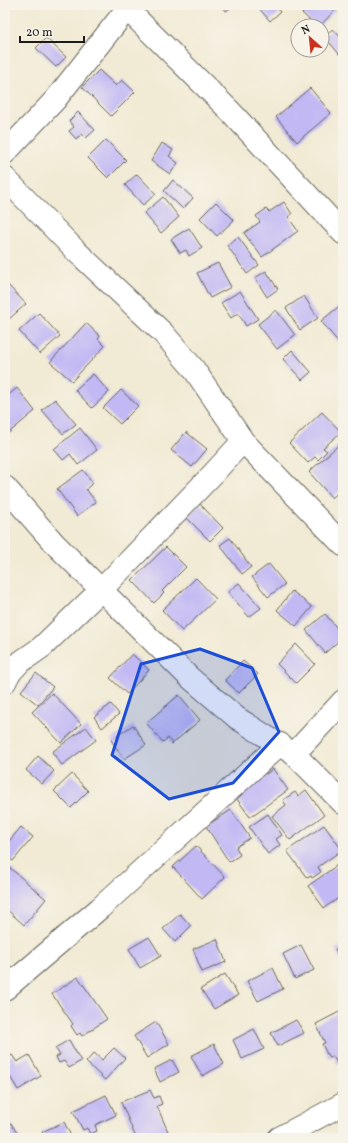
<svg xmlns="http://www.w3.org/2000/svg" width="348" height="1143" viewBox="0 0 348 1143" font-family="Vollkorn,serif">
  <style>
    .building { fill: #c1b8f4 }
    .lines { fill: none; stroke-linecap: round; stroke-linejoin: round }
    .minor-casing { stroke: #67645c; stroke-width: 24 }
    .minor { stroke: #fff; stroke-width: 22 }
    .marked { fill: #1d4ed8; fill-opacity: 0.2; stroke: #1d4ed8; stroke-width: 3; stroke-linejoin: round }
  </style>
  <rect width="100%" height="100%" fill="#f7f3e8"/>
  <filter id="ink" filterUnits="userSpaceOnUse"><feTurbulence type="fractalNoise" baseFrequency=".025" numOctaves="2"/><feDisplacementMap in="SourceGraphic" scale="8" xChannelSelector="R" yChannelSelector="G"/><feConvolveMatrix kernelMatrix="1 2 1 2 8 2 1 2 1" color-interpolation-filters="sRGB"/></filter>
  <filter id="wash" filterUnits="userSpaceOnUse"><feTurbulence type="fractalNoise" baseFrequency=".012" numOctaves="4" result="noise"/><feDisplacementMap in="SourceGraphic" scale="16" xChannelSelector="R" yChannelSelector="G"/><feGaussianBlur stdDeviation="0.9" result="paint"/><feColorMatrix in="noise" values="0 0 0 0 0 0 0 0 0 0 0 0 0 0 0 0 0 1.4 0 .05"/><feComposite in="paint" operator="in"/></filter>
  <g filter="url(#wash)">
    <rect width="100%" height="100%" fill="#f1ead4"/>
    <g id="blocks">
      <!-- building -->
      <path class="building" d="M222,5h12l-8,6z
        M256,5h18l6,7 -10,9z
        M309,5h25l3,3 -17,18h-4l-14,-13z
        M333,29l10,11v13l-3,2 -16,-19z
        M46,38l20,19 -10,10 -20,-19z
        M99,70l17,16 6,-6 13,12 -24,24 -29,-29z
        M310,88l21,25 -34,29 -21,-25z
        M78,112l17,18 -9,8 -4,-4 -6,5 -7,-8 5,-4 -5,-6z
        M106,140l20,20 -18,18 -20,-20z
        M162,143l11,7 -4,6 9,7 -8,11 -19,-13z
        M137,174l19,20 -13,11 -18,-20z
        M173,180l20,18 -10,11 -19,-18z
        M163,197l16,20 -18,16 -17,-20z
        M216,202l18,18 -17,16 -17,-18z
        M284,202l8,12 -4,3 10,14 -36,26 -18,-24 16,-11 -4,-6 10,-7 3,3z
        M189,228l13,20 -13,8 -3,-6 -6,3 -9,-14z
        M238,237l21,28 -12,9 -20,-29z
        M218,263l13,24 -21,11 -13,-25z
        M266,271l12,18 -11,8 -12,-19z
        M7,284l19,20 -18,16 -3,-4v-30z
        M240,291l18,28 -12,7 -8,-13 -7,5 -10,-15z
        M304,296l14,22 -18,12 -14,-22z
        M343,303v37l-4,3 -18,-22z
        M276,310l19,25 -18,14 -19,-25z
        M39,313l21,23 -20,18 -21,-23z
        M86,323l14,13 -2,3 7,7 -33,35 -22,-19z
        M292,350l19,22 -9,8 -19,-21z
        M93,374l16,18 -17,16 -17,-18z
        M17,388l18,23 -30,25v-38z
        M121,390l17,16 -18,18 -17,-16z
        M55,399l21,25 -13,10 -21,-24z
        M322,412l19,20 -18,16 4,3 -9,9 -3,-3 -7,6 -19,-20z
        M80,428l17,22 -19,15 -8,-11 -7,6 -9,-11z
        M186,432l21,17 -15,18 -21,-17z
        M343,441v47l-11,10 -23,-26z
        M83,470l10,13 -7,6 10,13 -19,14 -20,-27z
        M200,504l23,24 -13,13 -24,-24z
        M230,538l21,29 -9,7 -22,-29z
        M166,547l20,20 -24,24 2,2 -10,10 -22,-23z
        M269,564l16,20 -17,13 -16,-20z
        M196,578l20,21 -34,32 -20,-21z
        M239,583l22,25 -12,9 -21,-25z
        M292,591l20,16 -16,19 -19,-16z
        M325,614l18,21v2l-18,16 -19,-23z
        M296,644l19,20 -19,19 -19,-19z
        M132,654l17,16 -22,24 -17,-16z
        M243,661l15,13 -19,19 -14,-13z
        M36,673l17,14 -15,18 -17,-14z
        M52,693l29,31 -20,19 -29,-31z
        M179,695l21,25 -28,24 -4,-6 -5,4 -17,-19z
        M111,704l8,10 -17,14 -8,-11z
        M133,725l13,20 -22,14 -13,-19z
        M86,727l10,13 -34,25 -10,-13z
        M38,756l16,15 -12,13 -16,-14z
        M262,769l4,5 7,-5 15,21 -38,27 -16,-22z
        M72,774l16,17 -17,17 -17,-17z
        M306,790l18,25 -34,25 -18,-24 14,-11 -3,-5 12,-8 3,4z
        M231,810l19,28 -14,9 4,8 -11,7 -23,-36z
        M268,814l14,21 -6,4 4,6 -12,9 -19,-27z
        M324,825l18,25 -24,17 3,5 -9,6 -1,-2 -4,2 -20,-27z
        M21,827l12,10 -20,24 -8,-6v-9z
        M196,846l29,31 -23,22 -29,-32z
        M343,861v34l-19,13 -16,-22z
        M9,867l37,32 -22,26 -19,-17v-36z
        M180,914l11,12 -16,16 -12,-13z
        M149,937l12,19 -21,12 -11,-19z
        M217,939l9,23 -24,10 -9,-23z
        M301,945l13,25 -19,9 -12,-25z
        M343,945v21l-8,-17z
        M273,968l10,21 -25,12 -11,-20z
        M225,974l13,21 -24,14 -13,-20z
        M78,977l29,42 -25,17 -2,-3 -3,2 -6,-9 2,-2 -21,-30z
        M343,1010v52l-5,3 -5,-9 -4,2 -7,-14 3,-1 -9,-19z
        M296,1020l8,13 -26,13 -7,-13z
        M156,1022l13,22 -22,14 -13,-22z
        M254,1029l10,20 -22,10 -9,-19z
        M69,1040l12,21 -12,7 -5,-7 -5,2 -3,-6 4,-2 -5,-7z
        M214,1044l10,20 -22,12 -11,-20z
        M114,1048l11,10 -20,22 -19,-18 8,-9 8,7z
        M12,1055l5,7 12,-7 12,21 -23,14 -13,-22v-9z
        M172,1060l7,12 -19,10 -6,-13z
        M150,1090l4,8 5,-2 3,8 -5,2 12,28 -10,4h-23l-15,-36z
        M106,1095l10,20 -21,10 2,6 -7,3 -3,-6 -4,2 -10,-19z
        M64,1122l8,16h-27l-3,-6z
        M11,1123l9,15h-15v-11z"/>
    </g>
  </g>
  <g filter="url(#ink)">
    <use href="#blocks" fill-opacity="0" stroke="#67645c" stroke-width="1"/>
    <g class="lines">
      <!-- minor casing -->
      <g class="minor-casing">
        <path id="minor" d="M127,9l102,101 114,123
          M5,153l50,-53 75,-95
          M5,178l71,73 87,82 30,35 50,73 100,104
          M5,487l49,56 135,134 48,41 57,36 49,49
          M5,682l4,-8 10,-11 23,-16 60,-58 109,-113 32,-35
          M294,754l49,-53
          M5,989l95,-81 180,-164
          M279,1138l64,-34"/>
      </g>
      <!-- minor -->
      <use href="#minor" class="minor"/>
    </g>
  </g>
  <!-- marked area -->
  <path class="marked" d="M200,649l52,19 27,64 -46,51 -64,16 -57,-44 29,-91z"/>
  <!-- margin -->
  <rect width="348" height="1143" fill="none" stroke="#f7f3e8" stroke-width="20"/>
  <!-- north arrow -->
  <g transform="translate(310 38) rotate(333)"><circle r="19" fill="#f7f3e8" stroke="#9f9d96"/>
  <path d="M0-3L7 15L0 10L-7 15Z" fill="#c8321e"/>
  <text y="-6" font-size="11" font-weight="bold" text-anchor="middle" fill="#1c1c1c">N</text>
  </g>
  <!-- scale -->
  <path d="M20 36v6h64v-6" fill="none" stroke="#1c1c1c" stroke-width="2"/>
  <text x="26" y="36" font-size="12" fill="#1c1c1c" stroke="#f7f3e8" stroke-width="3" paint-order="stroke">20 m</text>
</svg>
